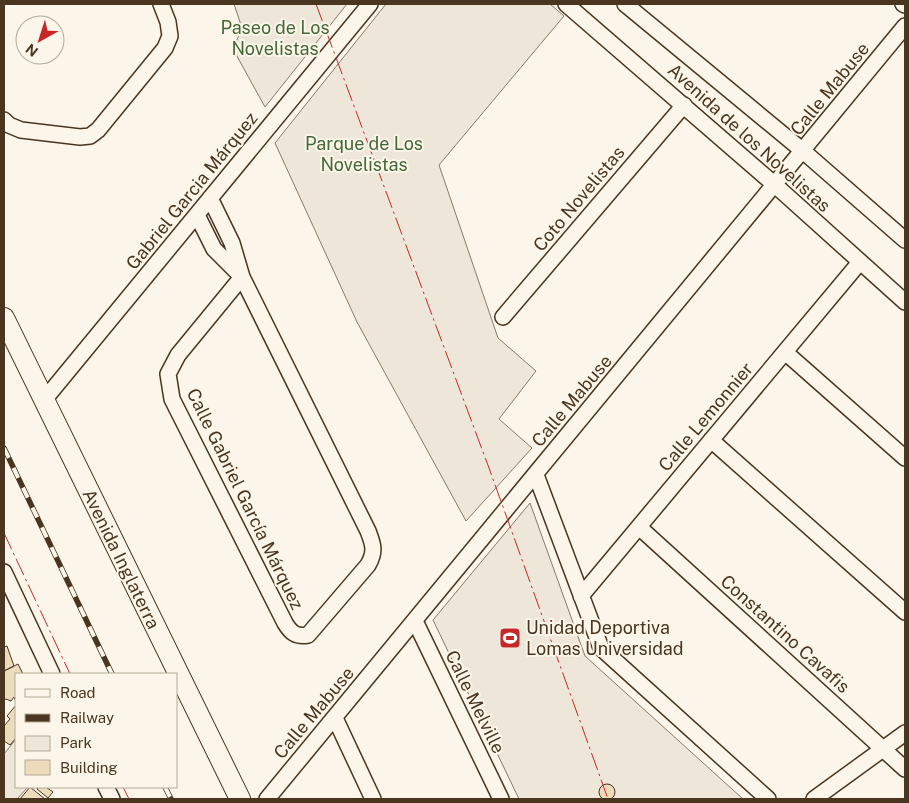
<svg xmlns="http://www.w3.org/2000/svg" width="909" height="803" viewBox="0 0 909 803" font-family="'Public Sans',sans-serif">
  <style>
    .green { fill: #ede6d9; stroke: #887966 }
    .building { fill: #ecdcbc; stroke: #4a3520 }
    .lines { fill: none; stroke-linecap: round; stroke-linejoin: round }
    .street-casing { stroke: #4a3520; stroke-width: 18 }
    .secondary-casing { stroke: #4a3520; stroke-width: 22 }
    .street { stroke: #fbf6e9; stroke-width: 15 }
    .secondary { stroke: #fbf6e9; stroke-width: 20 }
    .rail-casing { stroke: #4a3520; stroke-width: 5.5 }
    .rail { stroke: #fbf6e9; stroke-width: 4; stroke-dasharray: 11; stroke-linecap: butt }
    .power { stroke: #c62828; stroke-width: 1; stroke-dasharray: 18 4 2.5 4; stroke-linecap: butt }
    .labels { text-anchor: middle; stroke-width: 4; stroke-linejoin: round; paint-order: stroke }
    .park-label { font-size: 18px; fill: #436837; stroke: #fbf6e9 }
    .street-label { font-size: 18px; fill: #4a3520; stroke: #fbf6e9 }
    .poi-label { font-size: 18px; fill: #4a3520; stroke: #fbf6e9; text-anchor: start }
  </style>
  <rect width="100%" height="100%" fill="#fbf6e9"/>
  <!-- green -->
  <path class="green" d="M234,4h113l-82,103 -32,-58 9,-21z
    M386,4h164l14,12 -125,149 59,173 38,33 -37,48 33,29 -66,73 -109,-199 -82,-179z
    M530,503l55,153 158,143h-224l-86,-179z
    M16,739v48h12l-11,12h-13v-45z"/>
  <!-- building -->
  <path class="building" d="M7,646l7,20 -10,5v-24z
    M18,664l5,10h-7v28l-2,-5 -3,4 -5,-2 -2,1v-29z
    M16,705v33l-6,7 -6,-4v-15l6,-7 -3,-3z
    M599 792a8 8 0 1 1 16 0a8 8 0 1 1-16 0Z
    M30,787l15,12h-25z
    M38,787h8l7,5 -5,6 -11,-9z"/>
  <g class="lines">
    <!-- street casing -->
    <g class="street-casing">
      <path id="street" d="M566,4l209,181 130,117
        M625,4l178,147 102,89
        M903,4l2,1
        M4,120l5,5 12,5 59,7 10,-1 8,-6 67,-82 5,-12 -2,-14 -7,-18
        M210,198l22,45 10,34 126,254c5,13 8,20 0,34l-60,70c-12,2 -17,-2 -23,-12l-113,-224 -4,-25 10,-19 64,-78
        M197,215l17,34 27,27
        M503,317l181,-212
        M785,352l120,106
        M44,402l5,-8 321,-390
        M711,440l194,172
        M536,475l65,173 167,151
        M639,527l266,242
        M4,572l48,102
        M581,596l279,-334
        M415,621l86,178
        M335,718l38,81
        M106,787l6,12
        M267,799l638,-773
        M814,799l91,-66"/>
    </g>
    <!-- secondary casing -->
    <g class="secondary-casing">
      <path id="secondary" d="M4,318l236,481"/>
    </g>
    <!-- street -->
    <use href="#street" class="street"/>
    <!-- secondary -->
    <use href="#secondary" class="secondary"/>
    <!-- rail casing -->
    <g class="rail-casing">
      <path id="rail" d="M4,448l108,226
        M165,787l6,12"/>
    </g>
    <!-- rail -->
    <use href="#rail" class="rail"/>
    <!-- power -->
    <path class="power" d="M316,4l173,464 119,331
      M4,533l66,141
      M123,787l6,12"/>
  </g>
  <!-- icons -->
  <defs>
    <g id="stadium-square" transform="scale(1.125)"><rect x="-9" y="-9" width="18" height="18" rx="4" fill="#c62828" stroke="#fbf6e9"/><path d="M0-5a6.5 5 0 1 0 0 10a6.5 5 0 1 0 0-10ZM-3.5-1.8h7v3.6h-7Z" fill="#fff"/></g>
  </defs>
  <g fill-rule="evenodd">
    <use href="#stadium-square" x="510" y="638"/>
  </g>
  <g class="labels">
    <!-- park labels -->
    <g class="park-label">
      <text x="275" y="34">Paseo de Los<tspan x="275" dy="21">Novelistas</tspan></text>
      <text x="364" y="150">Parque de Los<tspan x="364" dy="21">Novelistas</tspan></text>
    </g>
    <!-- street labels -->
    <g class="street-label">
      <text transform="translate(830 89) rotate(-51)" y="6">Calle Mabuse</text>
      <text transform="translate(749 138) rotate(42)" y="6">Avenida de los Novelistas</text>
      <text transform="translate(192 191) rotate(-51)" y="6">Gabriel Garcia Márquez</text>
      <text transform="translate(579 199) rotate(-50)" y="6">Coto Novelistas</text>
      <text transform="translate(572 401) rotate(-50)" y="6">Calle Mabuse</text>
      <text transform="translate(706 417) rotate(-50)" y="6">Calle Lemonnier</text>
      <text transform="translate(245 499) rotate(64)" y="6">Calle Gabriel García Márquez</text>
      <text transform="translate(121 559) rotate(64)" y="6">Avenida Inglaterra</text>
      <text transform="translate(785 634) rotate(42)" y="6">Constantino Cavafis</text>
      <text transform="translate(475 702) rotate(64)" y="6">Calle Melville</text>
      <text transform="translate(314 713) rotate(-50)" y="6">Calle Mabuse</text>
    </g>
    <!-- poi labels -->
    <g class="poi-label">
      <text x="526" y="634">Unidad Deportiva<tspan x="526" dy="21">Lomas Universidad</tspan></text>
    </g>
  </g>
  <!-- border -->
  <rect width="909" height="803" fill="none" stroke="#4a3520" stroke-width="10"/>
  <!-- legend -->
  <rect x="15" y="673" width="162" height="115" fill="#fbf6e9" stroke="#b4a999"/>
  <rect x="25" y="689" width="25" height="8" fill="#fbf6e9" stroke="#b4a999"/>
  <text x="60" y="698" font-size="15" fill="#4a3520">Road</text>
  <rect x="25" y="714" width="25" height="8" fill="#4a3520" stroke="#b4a999"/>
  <text x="60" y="723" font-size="15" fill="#4a3520">Railway</text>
  <rect x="25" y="736" width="25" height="15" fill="#ede6d9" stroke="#b4a999"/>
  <text x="60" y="748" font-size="15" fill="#4a3520">Park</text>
  <rect x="25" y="760" width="25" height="15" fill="#ecdcbc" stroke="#b4a999"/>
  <text x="60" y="773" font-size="15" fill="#4a3520">Building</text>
  <!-- north arrow -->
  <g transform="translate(40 40) rotate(219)"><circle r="24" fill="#fbf6e9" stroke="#b4a999"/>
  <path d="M0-4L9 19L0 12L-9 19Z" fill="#c62828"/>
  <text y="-8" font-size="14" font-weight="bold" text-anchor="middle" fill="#4a3520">N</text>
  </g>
</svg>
